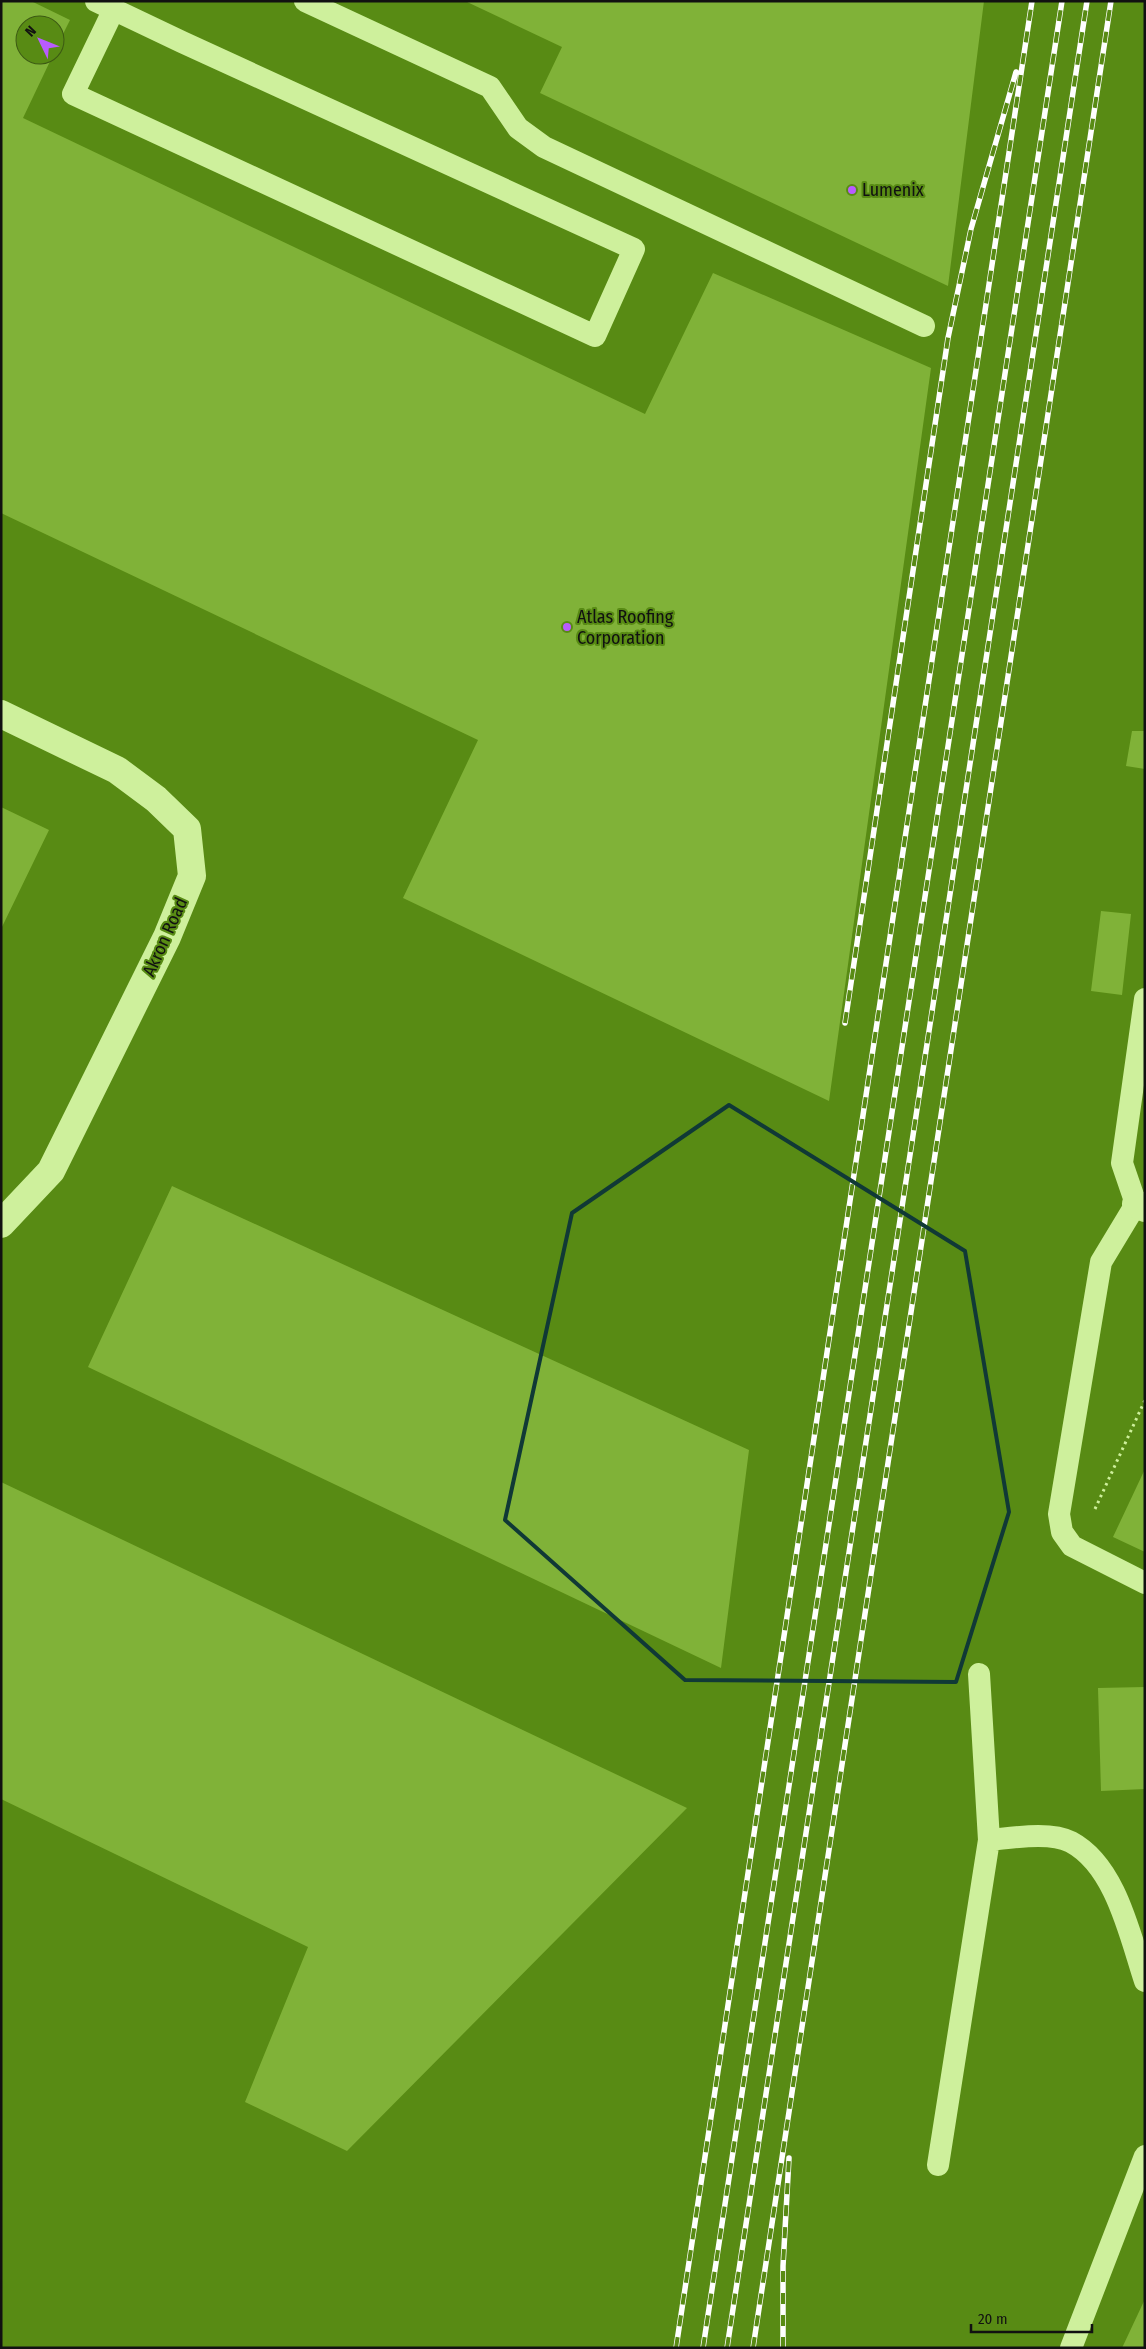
<svg xmlns="http://www.w3.org/2000/svg" width="1146" height="2349" viewBox="0 0 1146 2349" font-family="'Fira Sans Condensed',sans-serif">
  <style>
    .building { fill: #80b238 }
    .lines { fill: none; stroke-linecap: round; stroke-linejoin: round }
    .path { stroke: #cef09c; stroke-width: 3; stroke-dasharray: 2.5 4; stroke-linecap: butt }
    .lane { stroke: #cef09c; stroke-width: 22 }
    .street { stroke: #cef09c; stroke-width: 28 }
    .rail-casing { stroke: #fff; stroke-width: 5.5 }
    .rail { stroke: #588b14; stroke-width: 4; stroke-dasharray: 11; stroke-linecap: butt }
    .marked { fill: none; stroke: #103936; stroke-width: 4; stroke-linejoin: round }
    .poi-dot { fill: #b95bff; stroke: #588b14; stroke-width: 2 }
    .labels { text-anchor: middle; stroke-width: 4; stroke-linejoin: round; paint-order: stroke }
    .poi-label { font-size: 18px; fill: #111; stroke: #588b14; text-anchor: start }
    .street-label { font-size: 18px; fill: #111; stroke: #588b14 }
  </style>
  <rect width="100%" height="100%" fill="#588b14"/>
  <!-- building -->
  <path class="building" d="M1,1h30l39,19 -15,30v-25h-30v30h28l-30,63 622,296 68,-141 218,95 -102,733 -426,-203 75,-158 -477,-227z
    M465,1h519l-36,285 -408,-193 22,-46z
    M1132,731h13v38l-19,-3z
    M1,807l48,23 -48,99z
    M1101,911l30,3 -9,81 -31,-4z
    M172,1186l577,264 -28,218 -633,-301z
    M1145,1469v83l-32,-15z
    M1,1482l686,326 -340,343 -102,-49 63,-155 -307,-148z
    M1145,1687v102l-44,2 -3,-103z
    M1145,2299v49h-23z"/>
  <g class="lines">
    <!-- path -->
    <path class="path" d="M1095,1509l50,-109"/>
    <!-- lane -->
    <path class="lane" d="M96,1l86,41 452,207 -39,87 -522,-242 41,-85
      M305,1l185,86 28,41 26,19 380,179
      M1145,999l-23,164 14,41 -35,58 -42,252 3,18 10,14 73,37
      M979,1674l10,166
      M938,2165l51,-325c23,-2 61,-9 82,2 45,24 59,94 74,139
      M1071,2348l74,-192"/>
    <!-- street -->
    <path class="street" d="M1,714l116,56 39,29 31,30 5,47 -25,61 -116,234 -50,53
      M1136,1204l9,4"/>
    <!-- rail casing -->
    <g class="rail-casing">
      <path id="rail" d="M845,1023l103,-685 23,-109 45,-157
        M676,2348l356,-2347
        M703,2348l359,-2347
        M727,2348l360,-2347
        M753,2348l358,-2347
        M783,2348v-82l6,-108"/>
    </g>
    <!-- rail -->
    <use href="#rail" class="rail"/>
  </g>
  <!-- marked area -->
  <path class="marked" d="M729,1105l236,146 44,261 -53,170 -271,-2 -180,-160 67,-307z"/>
  <!-- markers -->
  <g class="poi-dot">
    <circle cx="852" cy="190" r="5"/>
    <circle cx="567" cy="627" r="5"/>
  </g>
  <g class="labels">
    <!-- poi labels -->
    <g class="poi-label">
      <text x="862" y="196">Lumenix</text>
      <text x="577" y="623">Atlas Roofing<tspan x="577" dy="21">Corporation</tspan></text>
    </g>
    <!-- street labels -->
    <g class="street-label">
      <text transform="translate(165 937) rotate(-66)" y="6">Akron Road</text>
    </g>
  </g>
  <!-- border -->
  <rect width="1146" height="2349" fill="none" stroke="#111111" stroke-width="5"/>
  <!-- north arrow -->
  <g transform="translate(40 40) rotate(313)"><circle r="24" fill="#588b14" stroke="#3c5a13"/>
  <path d="M0-4L9 19L0 12L-9 19Z" fill="#b95bff"/>
  <text y="-8" font-size="14" font-weight="bold" text-anchor="middle" fill="#111111">N</text>
  </g>
  <!-- scale -->
  <path d="M971 2324v8h121v-8" fill="none" stroke="#111111" stroke-width="2.5"/>
  <text x="978" y="2324" font-size="15" fill="#111111" stroke="#588b14" stroke-width="4" paint-order="stroke">20 m</text>
</svg>
